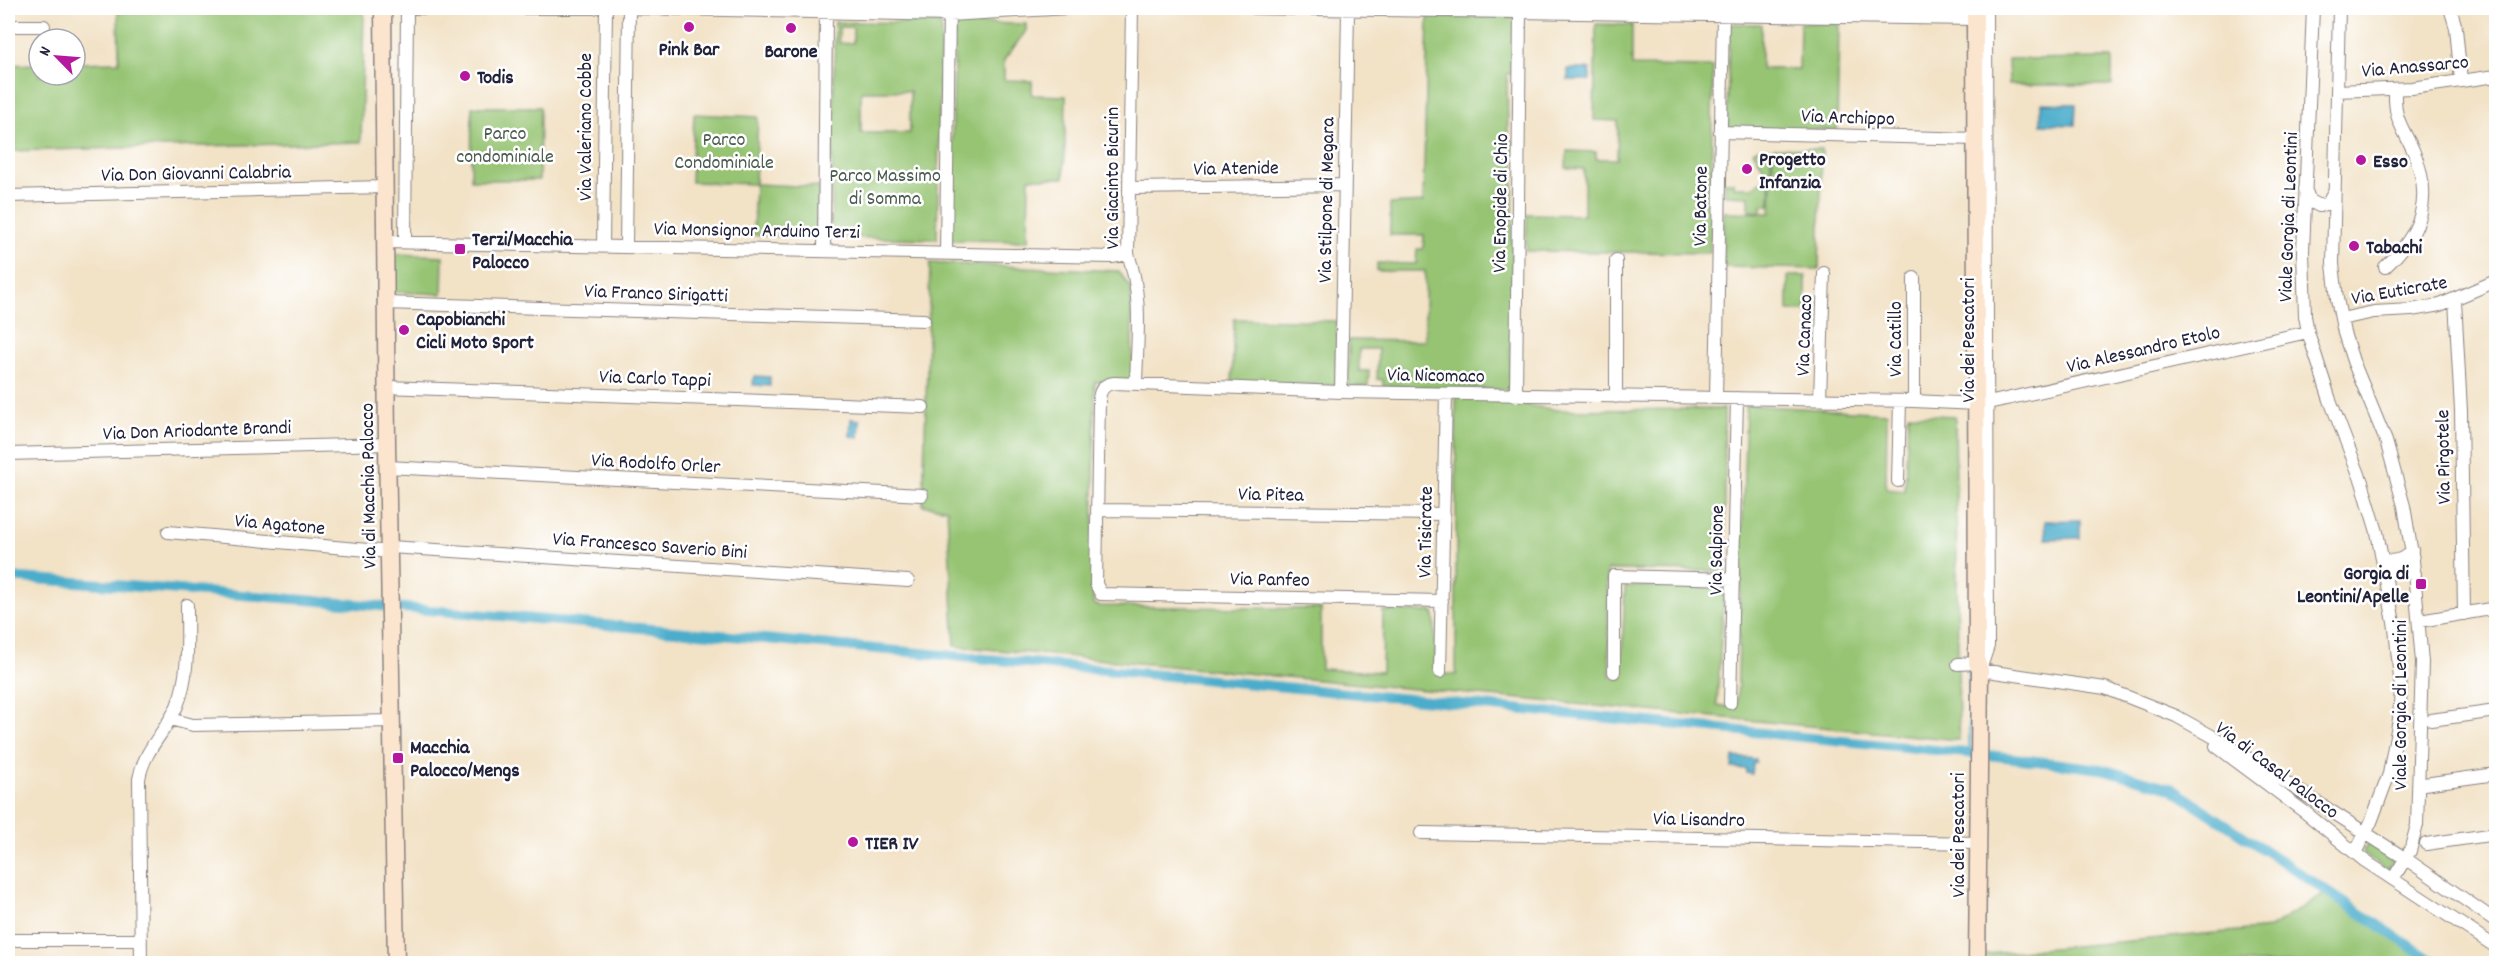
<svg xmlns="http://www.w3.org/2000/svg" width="2504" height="971" viewBox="0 0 2504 971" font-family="Dekko,sans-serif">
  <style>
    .green { fill: #96c473; stroke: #5c7357; stroke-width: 1.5; fill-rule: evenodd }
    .water { fill: #4cadcb; stroke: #376883; stroke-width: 1.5 }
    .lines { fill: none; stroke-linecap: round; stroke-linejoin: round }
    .stream { stroke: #4cadcb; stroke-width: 3 }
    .canal { stroke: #4cadcb; stroke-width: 10 }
    .street-casing { stroke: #8a8280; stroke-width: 14 }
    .secondary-casing { stroke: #8a8280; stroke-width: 19 }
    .street { stroke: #fff; stroke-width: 12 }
    .secondary { stroke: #fce5cf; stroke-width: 16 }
    .poi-dot { fill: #b5179e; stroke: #fff; stroke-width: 2 }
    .labels { text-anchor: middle; stroke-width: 5; stroke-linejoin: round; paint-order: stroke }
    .poi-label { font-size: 20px; font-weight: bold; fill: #22223b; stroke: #fff; text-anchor: start }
    .street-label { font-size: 20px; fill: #22223b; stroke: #fff }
    .park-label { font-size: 20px; fill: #4b5b4f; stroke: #fff }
  </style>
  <rect width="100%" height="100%" fill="#fff"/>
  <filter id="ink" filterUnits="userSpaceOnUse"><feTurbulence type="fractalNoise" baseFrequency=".0167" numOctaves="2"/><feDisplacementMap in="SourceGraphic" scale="12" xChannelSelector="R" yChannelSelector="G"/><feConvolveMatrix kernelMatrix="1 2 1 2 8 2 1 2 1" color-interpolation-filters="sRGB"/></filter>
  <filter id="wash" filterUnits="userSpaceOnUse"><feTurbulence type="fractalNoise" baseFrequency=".008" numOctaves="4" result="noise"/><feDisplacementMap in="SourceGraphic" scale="24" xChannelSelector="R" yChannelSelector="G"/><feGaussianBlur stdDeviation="1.35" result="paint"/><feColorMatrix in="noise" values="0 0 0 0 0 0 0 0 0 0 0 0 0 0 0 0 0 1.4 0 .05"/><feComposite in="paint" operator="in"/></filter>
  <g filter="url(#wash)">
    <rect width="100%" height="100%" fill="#f2e2c6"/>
    <!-- green -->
    <path class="green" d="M118,8h246l-3,134 -353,9v-86l31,-1v11h36v-12l44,-1z
      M1428,17h88l-1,56 -8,1 1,64 6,3 -4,249 -127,-4v-6l-6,-1 1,-30h-19v22h10l-1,15h-20l1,-46 76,1v-70h-48v-8l39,1 1,-15h6l1,-14h-34v-31l33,-2z
      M835,22l106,1 -4,216 -106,-2zM839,27h14v16h-14zM861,91h49v42h-49z
      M955,23l71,1v7l-22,29v20l28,1v14l34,1 -2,82h-35l-1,63 -78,-1z
      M1800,23l39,1 -2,106 -110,-2 2,-104h32v45h38z
      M1596,24l36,1v41l81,1 -3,186 -184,-2 1,-37 57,1v-46l-18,-1 1,-17 29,1v7h21l1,-38 -24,-1z
      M2112,58v27h-103l-1,-26z
      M472,107h68l-1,73h-68z
      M694,114l64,3 -3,67 64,3 -2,50 -64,-2 2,-51 -64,-2z
      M1758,148h10l3,4 -1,53h-8v7l-13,-1v-15l-24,-1v-13h8l1,5h18l17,-10 -16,-26z
      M1773,148l49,1 -3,120 -96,-2 1,-55 47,1z
      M396,254l47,2 -1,38 -48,-2z
      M930,263l189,8 12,18 2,86 -4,6 -34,1 -2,222 6,2 222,3v60l61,3 1,-61 51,1 3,61 19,2v-281l101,16 167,-1 2,162 -119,-1 3,107 11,1 4,-92 99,2 -7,117 20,3 9,-303 141,8 -1,76 19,2 3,-77 47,2 4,324 -1004,-94 -8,-137 -24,-4z
      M1788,276h18v35h-18z
      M1234,319l103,2 -1,64 -104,-2z
      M2369,842l25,16 -4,10 -6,1 -20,-16 -1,-3z
      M2328,891l109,72 -460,1v-9l293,-27z"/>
    <!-- water -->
    <path class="water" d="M1568,69h22v11h-22z
      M2041,103l35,1 -1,21 -34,-1z
      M754,376l16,1v9l-17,-1z
      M851,419l9,1 -1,17 -9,-1z
      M2080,520v18l-34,1 -1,-18z
      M1733,757l23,2v4l-3,1 -1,10 -6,-1v-4l-14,-1z"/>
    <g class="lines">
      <!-- stream -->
      <path class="stream" d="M1967,21v114
        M1969,666l1,87"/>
      <!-- canal -->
      <path class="canal" d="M8,577c664,49 1326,114 1989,179l104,13 70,19 266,176"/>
    </g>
  </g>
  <g filter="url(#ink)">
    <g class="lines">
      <!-- street casing -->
      <g class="street-casing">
        <path id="street" d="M416,8h178
          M634,8l315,7 120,-7
          M1132,8l-4,246c15,42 9,86 8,130
          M1254,8l721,11
          M1986,8l2,638 -8,24 125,18 71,28 50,28 180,115 90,62
          M2313,8l-10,243 2,65 3,16 22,68 32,82 15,50 18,96 6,61 -2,30 -10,55 -18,48 -16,31
          M2339,8l-6,256 4,35 7,34 9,28 33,80 18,65 9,54 9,102 -5,163 -7,26 -17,28
          M2450,8l6,20 5,53
          M8,26h36
          M2337,91l75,-3 84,-12
          M1720,132l256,7
          M1129,188l215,-3
          M2305,189l5,12 9,5 9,-3 6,-11
          M8,196l377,-9
          M385,242l727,15 16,-3
          M405,242l2,-234
          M603,245l3,-237
          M626,246l3,-237
          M824,250l2,-242
          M946,253l3,-245
          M1616,260v137
          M2385,267c37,-34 49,-69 28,-117 -12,-26 -19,-30 -18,-61
          M1914,278v123
          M2455,300l6,111 3,203
          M385,303l539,17
          M2341,319l33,-7 37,-2 29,-5 56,-24
          M386,387l537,20
          M1341,392l7,-382
          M1516,396l4,-386
          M1716,398l7,-383
          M1820,399l4,-126
          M1988,403l320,-71
          M8,454l379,-10
          M387,467l535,28
          M1898,481l2,-80
          M1097,510l347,4
          M168,532l222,20
          M390,547l518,34
          M2382,559c12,4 22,1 30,-9
          M2385,575l15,-5 15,4
          M1442,601l-341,-7 -5,-10 3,-185c1,-9 5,-15 15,-16l227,9 573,9 62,3
          M2420,621l76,-13
          M1958,664l19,-1
          M1440,672l6,-278
          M1614,672v-96l120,3
          M1730,703l7,-305
          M170,719l23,6 199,-4
          M2431,720l65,-9
          M2216,746l90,67 59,48 131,86
          M2424,784l72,-10
          M1421,833l557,10
          M2426,844l70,-10
          M8,940h133
          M141,964l-2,-185c5,-30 27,-47 38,-73 13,-32 10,-67 10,-101"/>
      </g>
      <!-- secondary casing -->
      <g class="secondary-casing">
        <path id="secondary" d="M383,8l4,436 9,520
          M1975,8l2,655 3,7 -3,294"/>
      </g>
      <!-- street -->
      <use href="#street" class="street"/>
      <!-- secondary -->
      <use href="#secondary" class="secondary"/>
    </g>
  </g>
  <!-- markers -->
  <g class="poi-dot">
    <circle cx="689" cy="27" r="6"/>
    <circle cx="791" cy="28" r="6"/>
    <circle cx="465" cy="76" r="6"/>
    <circle cx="2361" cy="160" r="6"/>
    <circle cx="1747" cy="169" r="6"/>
    <circle cx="2354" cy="246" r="6"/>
    <rect x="454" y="243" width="12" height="12" rx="3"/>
    <circle cx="404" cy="330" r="6"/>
    <rect x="2415" y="578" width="12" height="12" rx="3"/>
    <rect x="392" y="752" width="12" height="12" rx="3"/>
    <circle cx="853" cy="842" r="6"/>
  </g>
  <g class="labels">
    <!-- poi labels -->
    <g class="poi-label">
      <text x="689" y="55" text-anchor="middle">Pink Bar</text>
      <text x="791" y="57" text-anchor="middle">Barone</text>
      <text x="477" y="83">Todis</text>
      <text x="1759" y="165">Progetto<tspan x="1759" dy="23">Infanzia</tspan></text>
      <text x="2373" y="167">Esso</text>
      <text x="472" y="245">Terzi/Macchia<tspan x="472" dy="23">Palocco</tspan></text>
      <text x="2366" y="253">Tabachi</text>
      <text x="416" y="325">Capobianchi<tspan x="416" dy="23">Cicli Moto Sport</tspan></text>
      <text x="2409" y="579" text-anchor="end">Gorgia di<tspan x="2409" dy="23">Leontini/Apelle</tspan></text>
      <text x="410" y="753">Macchia<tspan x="410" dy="23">Palocco/Mengs</tspan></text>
      <text x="865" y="849">TIER IV</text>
    </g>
    <!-- street labels -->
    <g class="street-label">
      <text transform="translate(2415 65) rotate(-5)" y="7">Via Anassarco</text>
      <text transform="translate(1848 116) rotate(2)" y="7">Via Archippo</text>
      <text transform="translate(584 127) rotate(-90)" y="7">Via Valeriano Cobbe</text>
      <text transform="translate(1236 167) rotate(-1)" y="7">Via Atenide</text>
      <text transform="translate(196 172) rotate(-1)" y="7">Via Don Giovanni Calabria</text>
      <text transform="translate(1111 178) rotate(-90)" y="7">Via Giacinto Bicurin</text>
      <text transform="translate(1325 200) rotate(-89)" y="7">Via Stilpone di Megara</text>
      <text transform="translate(1499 203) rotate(-89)" y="7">Via Enopide di Chio</text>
      <text transform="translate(1699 206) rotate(-89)" y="7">Via Batone</text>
      <text transform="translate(2287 217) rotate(-88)" y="7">Viale Gorgia di Leontini</text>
      <text transform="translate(757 229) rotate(1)" y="7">Via Monsignor Arduino Terzi</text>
      <text transform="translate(2399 289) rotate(-10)" y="7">Via Euticrate</text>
      <text transform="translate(656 292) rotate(2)" y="7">Via Franco Sirigatti</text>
      <text transform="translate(1803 335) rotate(-88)" y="7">Via Canaco</text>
      <text transform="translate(1894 339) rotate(-90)" y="7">Via Catillo</text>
      <text transform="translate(1967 340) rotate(-90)" y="7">Via dei Pescatori</text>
      <text transform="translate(2143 348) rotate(-13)" y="7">Via Alessandro Etolo</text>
      <text transform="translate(1436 374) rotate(1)" y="7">Via Nicomaco</text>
      <text transform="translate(655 377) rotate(2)" y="7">Via Carlo Tappi</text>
      <text transform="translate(197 429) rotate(-2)" y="7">Via Don Ariodante Brandi</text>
      <text transform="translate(2442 457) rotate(-91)" y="7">Via Pirgotele</text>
      <text transform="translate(656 462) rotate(3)" y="7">Via Rodolfo Orler</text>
      <text transform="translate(367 486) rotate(-91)" y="7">Via di Macchia Palocco</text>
      <text transform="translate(1271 493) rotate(1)" y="7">Via Pitea</text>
      <text transform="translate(280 523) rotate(5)" y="7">Via Agatone</text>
      <text transform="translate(1424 532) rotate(-89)" y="7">Via Tisicrate</text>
      <text transform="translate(650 544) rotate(4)" y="7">Via Francesco Saverio Bini</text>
      <text transform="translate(1715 550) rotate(-89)" y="7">Via Salpione</text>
      <text transform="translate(1270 578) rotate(1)" y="7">Via Panfeo</text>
      <text transform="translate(2399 705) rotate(-90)" y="7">Viale Gorgia di Leontini</text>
      <text transform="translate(2278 769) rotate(37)" y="7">Via di Casal Palocco</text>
      <text transform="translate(1699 818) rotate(1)" y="7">Via Lisandro</text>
      <text transform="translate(1957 835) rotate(-90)" y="7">Via dei Pescatori</text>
    </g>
    <!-- park labels -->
    <g class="park-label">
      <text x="505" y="139">Parco<tspan x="505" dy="23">condominiale</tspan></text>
      <text x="724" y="145">Parco<tspan x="724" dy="23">Condominiale</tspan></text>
      <text x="885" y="181">Parco Massimo<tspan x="885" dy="23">di Somma</tspan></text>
    </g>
  </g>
  <!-- margin -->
  <rect width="2504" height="971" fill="none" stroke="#fff" stroke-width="30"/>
  <!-- north arrow -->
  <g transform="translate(57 57) rotate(295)"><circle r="28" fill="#ffffff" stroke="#a7a7b1" stroke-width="1.5"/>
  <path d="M0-4.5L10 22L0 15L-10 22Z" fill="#b5179e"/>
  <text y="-9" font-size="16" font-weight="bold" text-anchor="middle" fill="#22223b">N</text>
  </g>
</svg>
